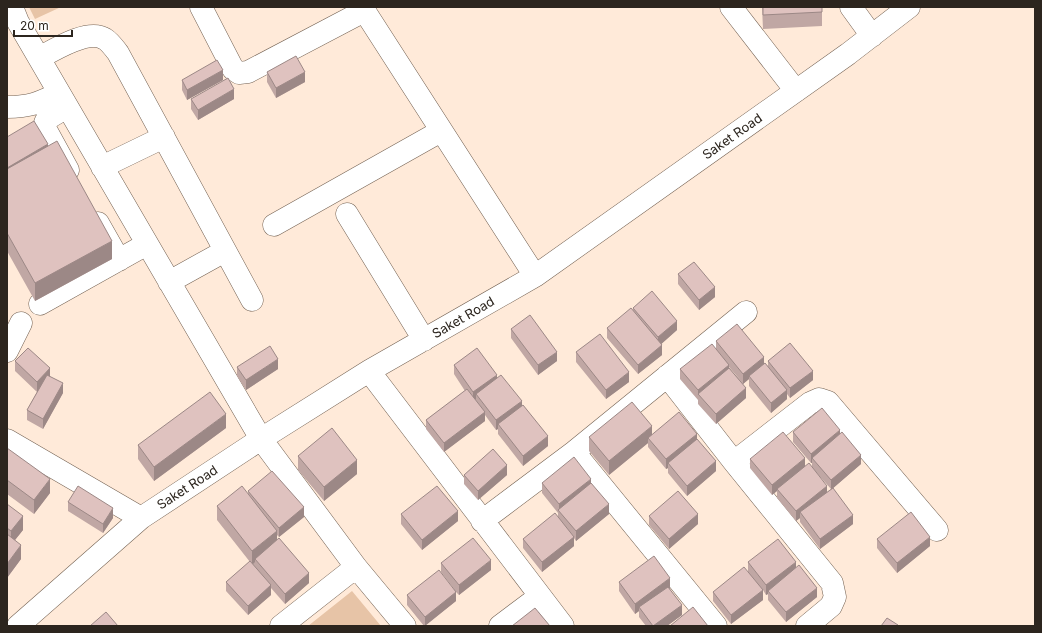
<svg xmlns="http://www.w3.org/2000/svg" width="1042" height="633" viewBox="0 0 1042 633" font-family="Inter,sans-serif">
  <style>
    .green { fill: #e7c4a7 }
    .lines { fill: none; stroke-linecap: round; stroke-linejoin: round }
    .minor-casing { stroke: #736152; stroke-width: 23 }
    .minor { stroke: #fff; stroke-width: 22 }
    .wall { fill: #c0a7a4; fill-rule: evenodd }
    .shaded-wall { fill: #9c8886 }
    .building { fill: #dfc2bf; stroke: #9c8886 }
    .labels { text-anchor: middle; stroke-width: 3; stroke-linejoin: round; paint-order: stroke }
    .street-label { font-size: 13px; fill: #2c251e; stroke: #fff }
  </style>
  <rect width="100%" height="100%" fill="#ffead9"/>
  <!-- green -->
  <path class="green" d="M29,7h32l-26,12z
    M352,591l29,35h-73z"/>
  <g class="lines">
    <!-- minor casing -->
    <g class="minor-casing">
      <path id="minor" d="M12,7l6,15 243,417 95,128 49,59
        M201,7l32,62 6,4 9,-1 116,-61
        M362,7l173,269
        M731,7l65,84
        M851,7l21,29
        M39,58c15,-8 49,-30 66,-19 5,3 9,9 13,14l134,247
        M7,107c22,0 33,-4 52,-14
        M67,107l-20,12 -2,4v5l23,42
        M102,167l62,-30
        M347,214l77,126
        M98,223l21,37
        M274,225l167,-94
        M169,282l56,-31
        M40,304l107,-60
        M7,351l14,-28
        M369,371l194,255
        M667,376l67,86 98,121 3,14 -4,9 -24,20
        M7,440l134,78
        M574,452l142,174
        M734,462l76,-59 9,-4 9,3 109,128
        M482,521l92,-69 172,-140
        M18,626l123,-108 120,-79 108,-68 166,-95 313,-222 61,-47
        M281,626l75,-59
        M500,626l40,-30"/>
    </g>
    <!-- minor -->
    <use href="#minor" class="minor"/>
  </g>
  <!-- wall -->
  <path class="wall" d="M762,7h60v19l-59,3z
    M267,72l38,10 -29,16 -9,-16z
    M182,80h41l-36,20 -5,-10z
    M191,99h43l-36,21 -7,-11z
    M7,137l41,10 64,112 -77,42 -28,-50z
    M678,274l37,23 -16,13 -21,-26z
    M633,308l44,22 -16,14 1,11 -24,19 -31,-36v-10l26,-18z
    M511,329l46,32 -19,14 -27,-37z
    M716,341l52,25v-5l45,19 -23,18 -3,-4v5l-16,14 -22,-27v-7l-6,5 3,14 -30,26 -18,-20v-4l-18,-21v-10l36,-20zM729,367l13,15 -13,-14z
    M576,352l53,30 -23,17 -30,-37z
    M15,361l35,15 13,17 -20,36 -16,-9v-10l10,-18 -22,-21z
    M454,365l43,13 25,28 26,40 -25,20 -25,-32v-5l-2,1 -11,-15v6l-41,31 -18,-23v-9l39,-29 -11,-17z
    M237,367l41,2 -32,21 -9,-14z
    M226,428l-72,53 -16,-22v-14z
    M793,432l47,2 21,30 -28,24 20,36 -33,25 -20,-27v-4l-4,3 -19,-23v-7l-5,4 -22,-27v-9l62,8v-4h-1l-18,-21zM814,470l17,19 -4,3z
    M652,435l45,4 19,32 -29,25 -19,-23v-5l-2,1 -18,-22v-4l-39,32 -20,-24v-14z
    M7,448l43,45 -16,21 -27,-20z
    M298,456l59,18 -33,27 -26,-31z
    M464,475h43l-29,25 -14,-16z
    M542,483h49l18,31 -33,27 -2,-3v8l-32,26 -19,-24v-9l35,-21v-5l-16,-20z
    M248,491l56,26 -25,20 -2,-2v5l32,43 -24,21 -14,-16v7l-23,20 -22,-24v-9l24,-20 -33,-42v-14l31,-12z
    M68,502l45,16 -10,15 -35,-22z
    M7,504l16,26 -8,10 6,19 -14,19z
    M401,514l57,7 -36,29 -21,-26z
    M649,516l49,8 -29,25 -20,-24z
    M877,539l53,7 -33,27 -20,-25z
    M748,562l48,6 21,29 -31,25 -18,-22v-6l-2,1 -3,-5v10l-32,24 -18,-23v-9l35,-20z
    M441,563l50,7 -32,25 -3,-3v9l-32,25 -17,-21v-10l47,-6 -13,-17z
    M619,582l51,6v1l12,26 -15,11h-21l-7,-9v-6l-4,3 -16,-23z"/>
  <!-- shaded-wall -->
  <path class="shaded-wall" d="M223,70v10l-36,20v-10z
    M305,72v10l-29,16v-10z
    M234,89v10l-36,21v-10z
    M48,144v14l-41,24v-14z
    M112,241v18l-77,42v-18z
    M715,287v10l-16,13v-10z
    M677,321v9l-19,17v-10z
    M662,345v10l-24,19v-9z
    M557,352v9l-19,14v-10z
    M764,357v10l-15,9v3l-6,5v-10z
    M278,359v10l-32,21v-10z
    M729,365v9l-31,20v6v-10z
    M50,368v10l-13,14v-10z
    M813,371v9l-23,18v-10z
    M629,372v10l-23,17v-9z
    M497,375v10l-21,9v5l-3,3v-10z
    M63,383v10l-20,36v-10z
    M746,388v10l-30,26v-10z
    M787,390v9l-16,14v-10z
    M522,401v10l-24,13v5l-2,1v-10z
    M485,412v9l-41,31v-9z
    M226,414v14l-72,53v-14z
    M652,426v14l-4,-2v5l-39,32v-14z
    M840,430v9l-28,19v5h-1v-9z
    M697,434v10l-29,19v5l-2,1v-10z
    M548,436v10l-25,20v-10z
    M861,455v9l-30,26v-10z
    M805,458v9l-28,22v2l-5,4v-10z
    M357,460v14l-33,27v-14z
    M716,461v10l-29,25v-10z
    M507,465v10l-29,25v-9z
    M50,479v14l-16,21v-14z
    M591,479v9l-32,23v-7z
    M827,486v10l-27,16v6l-4,3v-10z
    M609,504v10l-33,27v-10z
    M304,507v10l-25,20v-9z
    M113,508v10l-10,15v-9z
    M458,511v10l-36,29v-10z
    M698,514v10l-29,25v-10z
    M853,515v9l-33,25v-10z
    M23,516v14l-12,15v-14z
    M277,531v14l-22,14v3l-3,3v-14z
    M574,537v9l-32,26v-10z
    M930,537v9l-33,27v-10z
    M21,545v14l-14,19v-14z
    M491,560v10l-32,25v-10z
    M796,562v9l-28,20v3l-2,1v-10z
    M309,573v10l-24,21v-10z
    M670,578v10l-29,22 -2,-3v4l-4,3v-10z
    M271,585v10l-23,20v-9z
    M817,588v9l-31,25v-10z
    M763,590v10l-32,24v-9z
    M456,592v9l-31,25v-9z
    M682,605v10l-15,11h-14z"/>
  <!-- building -->
  <path class="building" d="M763,7h59v5l-59,3z
    M296,56l9,16 -29,16 -9,-16z
    M217,60l6,10 -36,20 -5,-10z
    M228,78l6,11 -36,21 -7,-11z
    M34,121l14,23 -41,24v-31z
    M57,141l55,100 -77,42 -28,-50v-64z
    M694,262l21,25 -16,13 -21,-26z
    M652,291l25,30 -19,16 -25,-29z
    M631,308l31,37 -24,20 -31,-37z
    M530,315l27,37 -19,13 -27,-36z
    M737,324l27,33 -21,17 -27,-33z
    M600,334l29,38 -23,18 -30,-38z
    M790,343l23,28 -23,17 -22,-27z
    M712,344l17,21 -31,25 -18,-21z
    M270,346l8,13 -32,21 -9,-13z
    M28,348l22,20 -13,14 -22,-21z
    M477,348l20,27 -24,17 -19,-27z
    M765,363l22,27 -16,13 -22,-27z
    M729,368l17,20 -30,26 -18,-20z
    M47,375l16,8 -20,36 -16,-9z
    M501,375l21,26 -26,19 -20,-26z
    M467,389l18,23 -41,31 -18,-23z
    M210,392l16,22 -72,53 -16,-22z
    M632,402l20,24 -43,35 -20,-24z
    M523,405l25,31 -25,20 -25,-32z
    M822,408l18,22 -29,24 -18,-22z
    M679,412l18,22 -31,25 -18,-21z
    M332,428l25,32 -33,27 -26,-31z
    M783,432l22,26 -33,27 -22,-26z
    M842,432l19,23 -30,25 -19,-22z
    M697,439l19,22 -29,25 -19,-23z
    M7,448l43,31 -16,21 -27,-20z
    M493,449l14,16 -29,26 -14,-16z
    M574,457l17,22 -32,25 -17,-21z
    M809,463l18,23 -31,25 -19,-22z
    M272,471l32,36 -25,21 -31,-37z
    M591,483l18,21 -33,27 -18,-21z
    M78,486l35,22 -10,16 -35,-22z
    M242,486l35,45 -25,20 -35,-45z
    M437,486l21,25 -36,29 -21,-26z
    M833,488l20,27 -33,24 -20,-27z
    M678,491l20,23 -29,25 -20,-23z
    M7,504l16,12 -12,15 -4,-3z
    M911,512l19,25 -33,26 -20,-24z
    M555,513l19,24 -32,25 -19,-23z
    M7,534l14,11 -14,19z
    M279,538l30,35 -24,21 -30,-35z
    M473,538l18,22 -32,25 -18,-22z
    M778,539l18,23 -30,23 -18,-23z
    M654,556l16,22 -35,26 -16,-22z
    M250,561l21,24 -23,21 -22,-24z
    M799,565l18,23 -31,24 -18,-21z
    M744,567l19,23 -32,25 -18,-23z
    M439,570l17,22 -31,25 -18,-22z
    M668,587l14,18 -29,21 -14,-19z
    M693,607l15,19h-38z
    M535,608l15,18h-38z
    M106,612l12,14h-28z
    M887,618l11,7v1h-17z"/>
  <g class="labels">
    <!-- street labels -->
    <g class="street-label">
      <text transform="translate(732 136) rotate(-35)" y="5">Saket Road</text>
      <text transform="translate(463 317) rotate(-30)" y="5">Saket Road</text>
      <text transform="translate(187 487) rotate(-33)" y="5">Saket Road</text>
    </g>
  </g>
  <!-- border -->
  <rect width="1042" height="633" fill="none" stroke="#2c251e" stroke-width="16"/>
  <!-- scale -->
  <path d="M14 30v6h58v-6" fill="none" stroke="#2c251e" stroke-width="2"/>
  <text x="20" y="30" font-size="12" fill="#2c251e" stroke="#ffffff" stroke-width="3" paint-order="stroke">20 m</text>
</svg>
